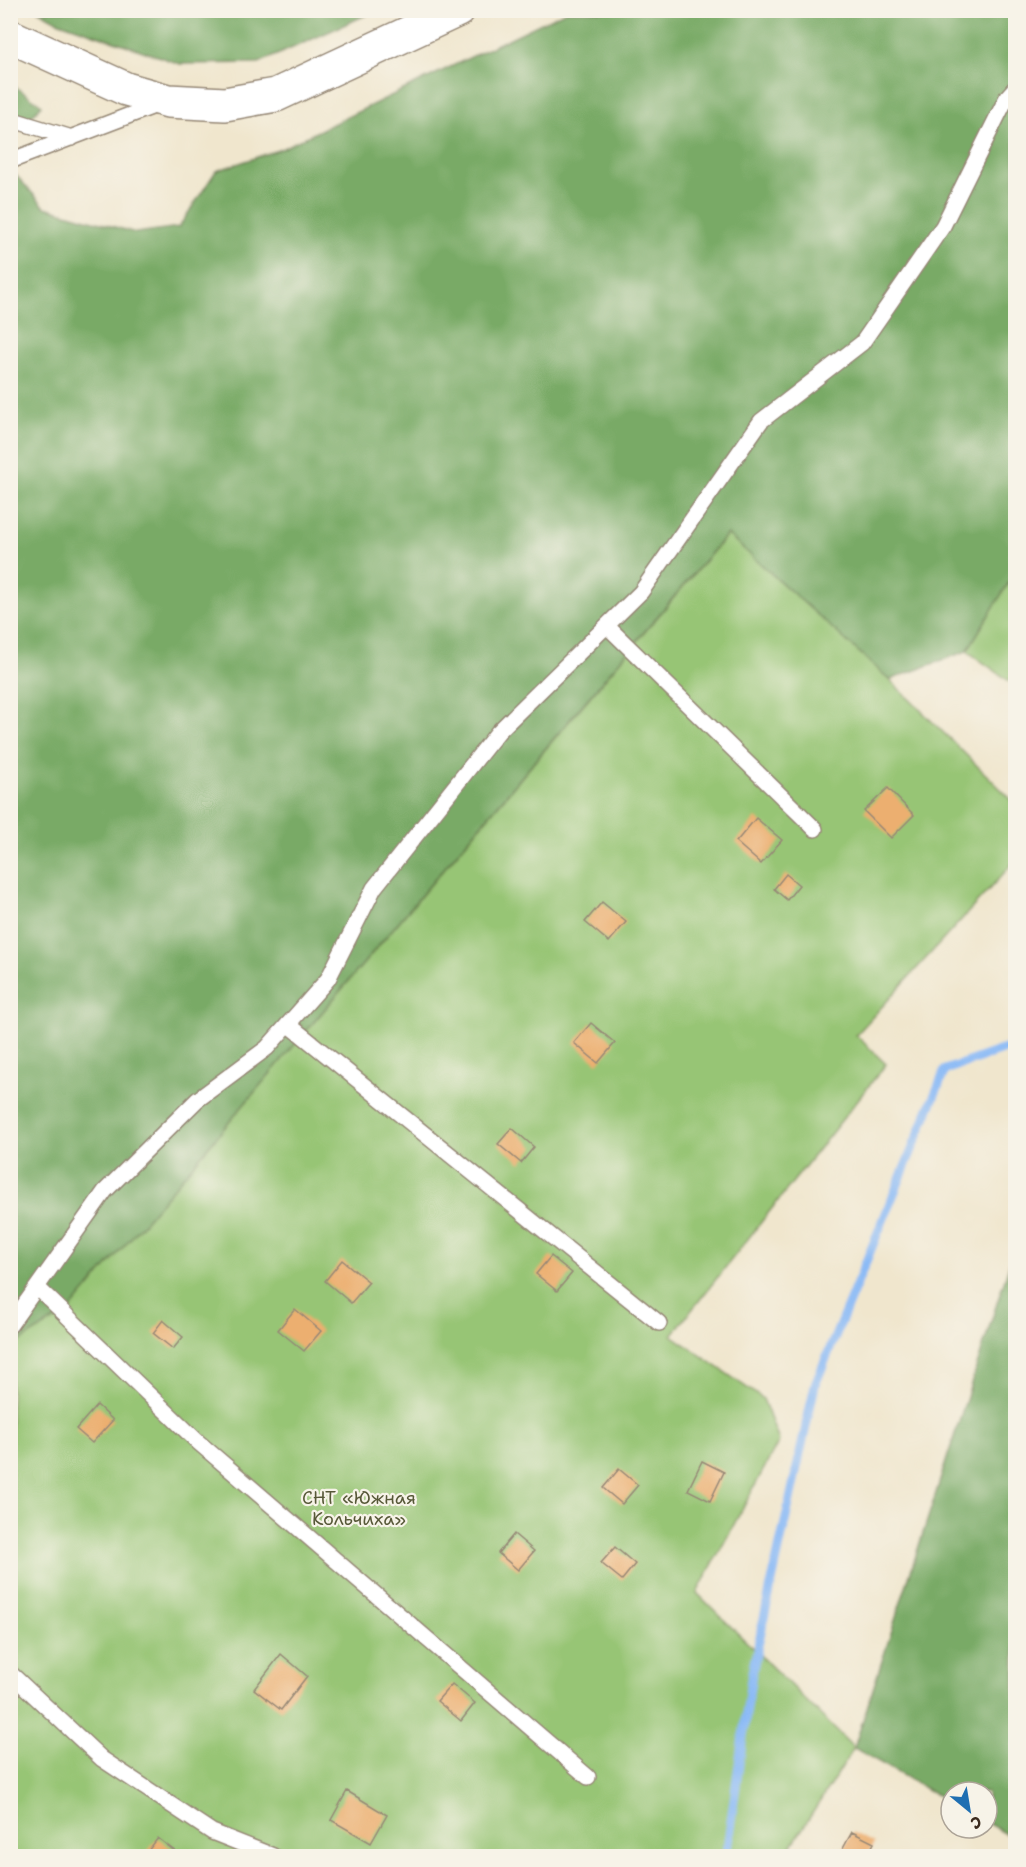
<svg xmlns="http://www.w3.org/2000/svg" width="1026" height="1867" viewBox="0 0 1026 1867" font-family="'Shantell Sans',sans-serif">
  <style>
    .green { fill: #97c574; stroke: #697849; stroke-width: 1.5 }
    .forest { fill: #79aa66; stroke: #5a6a42; stroke-width: 1.5 }
    .lines { fill: none; stroke-linecap: round; stroke-linejoin: round }
    .stream { stroke: #8abaf6; stroke-width: 9 }
    .building { fill: #ecaf70 }
    .lane-casing { stroke: #968876; stroke-width: 18 }
    .secondary-casing { stroke: #968876; stroke-width: 36 }
    .lane { stroke: #fff; stroke-width: 15 }
    .secondary { stroke: #fff; stroke-width: 33 }
    .labels { text-anchor: middle; stroke-width: 4.5; stroke-linejoin: round; paint-order: stroke }
    .park-label { font-size: 18px; fill: #575838; stroke: #f7f3e8 }
  </style>
  <rect width="100%" height="100%" fill="#f7f3e8"/>
  <filter id="ink" filterUnits="userSpaceOnUse"><feTurbulence type="fractalNoise" baseFrequency=".0167" numOctaves="2"/><feDisplacementMap in="SourceGraphic" scale="12" xChannelSelector="R" yChannelSelector="G"/><feConvolveMatrix kernelMatrix="1 2 1 2 8 2 1 2 1" color-interpolation-filters="sRGB"/></filter>
  <filter id="wash" filterUnits="userSpaceOnUse"><feTurbulence type="fractalNoise" baseFrequency=".008" numOctaves="4" result="noise"/><feDisplacementMap in="SourceGraphic" scale="24" xChannelSelector="R" yChannelSelector="G"/><feGaussianBlur stdDeviation="1.35" result="paint"/><feColorMatrix in="noise" values="0 0 0 0 0 0 0 0 0 0 0 0 0 0 0 0 0 1.4 0 .05"/><feComposite in="paint" operator="in"/></filter>
  <g filter="url(#wash)">
    <rect width="100%" height="100%" fill="#f0e6cd"/>
    <!-- green -->
    <path class="green" d="M728,534l162,146 125,123v58l-159,174 30,29 -214,271 91,64 16,42 -82,152 157,155 -69,108h-774v-509l58,-36z
      M1015,572v113l-48,-34z"/>
    <!-- forest -->
    <path class="forest" d="M39,11h336l-116,52 -79,1 -123,-43z
      M566,11h449v561l-48,79 -77,29 -163,-146 -658,777 -58,36 -1,-1202 2,26 33,36 91,26 43,-6 37,-56 65,-22z
      M10,83l32,22 -31,33h-1z
      M1015,1247v592l-28,-16v-31h-36v11l-97,-55z"/>
    <g class="lines">
      <!-- stream -->
      <path class="stream" d="M726,1856l26,-183 63,-288 130,-315 71,-25"/>
    </g>
    <g id="blocks">
      <!-- building -->
      <path class="building" d="M888,788l26,27 -23,23 -27,-27z
        M756,818l26,22 -21,24 -25,-22z
        M786,874l13,11 -12,15 -13,-11z
        M602,902l24,20 -17,20 -24,-20z
        M591,1023l24,20 -17,20 -24,-20z
        M512,1128l22,19 -13,16 -23,-19z
        M551,1256l21,17 -15,18 -21,-17z
        M342,1260l27,22 -18,21 -26,-22z
        M295,1309l26,22 -17,20 -26,-21z
        M163,1320l20,17 -10,12 -20,-16z
        M97,1405l16,15 -21,23 -16,-14z
        M702,1461l22,11 -14,29 -22,-11z
        M619,1469l19,16 -16,19 -19,-16z
        M514,1534l20,17 -16,19 -20,-17z
        M615,1547l20,17 -13,16 -21,-17z
        M281,1654l26,22 -26,34 -27,-21z
        M452,1684l23,19 -14,18 -24,-20z
        M347,1791l40,24 -16,28 -40,-23z
        M852,1832l22,11 -7,13h-28z
        M158,1838l23,18h-37z"/>
    </g>
  </g>
  <g filter="url(#ink)">
    <use href="#blocks" fill-opacity="0" stroke="#968876" stroke-width="1.5"/>
    <g class="lines">
      <!-- lane casing -->
      <g class="lane-casing">
        <path id="lane" d="M10,119l62,19
          M10,161l149,-57
          M607,626l208,203
          M288,1024l371,299
          M38,1288l160,154 390,335
          M10,1325l95,-134 92,-91 70,-52 61,-69 46,-91 124,-156 143,-140 120,-171 101,-78 81,-117 64,-129 9,-10
          M10,1673l92,86 110,73 61,24"/>
      </g>
      <!-- secondary casing -->
      <g class="secondary-casing">
        <path id="secondary" d="M10,36l116,53 42,12 57,3 51,-9 182,-85"/>
      </g>
      <!-- lane -->
      <use href="#lane" class="lane"/>
      <!-- secondary -->
      <use href="#secondary" class="secondary"/>
    </g>
  </g>
  <g class="labels">
    <!-- park labels -->
    <g class="park-label">
      <text x="359" y="1504">СНТ «Южная<tspan x="359" dy="21">Кольчиха»</tspan></text>
    </g>
  </g>
  <!-- margin -->
  <rect width="1026" height="1867" fill="none" stroke="#f7f3e8" stroke-width="36"/>
  <!-- north arrow -->
  <g transform="translate(969 1810) rotate(150)"><circle r="28" fill="#f7f3e8" stroke="#aca397" stroke-width="1.5"/>
  <path d="M0-4.5L10 22L0 15L-10 22Z" fill="#1f6fb2"/>
  <text y="-9" font-size="16" font-weight="bold" text-anchor="middle" fill="#3b2a1e">С</text>
  </g>
</svg>
